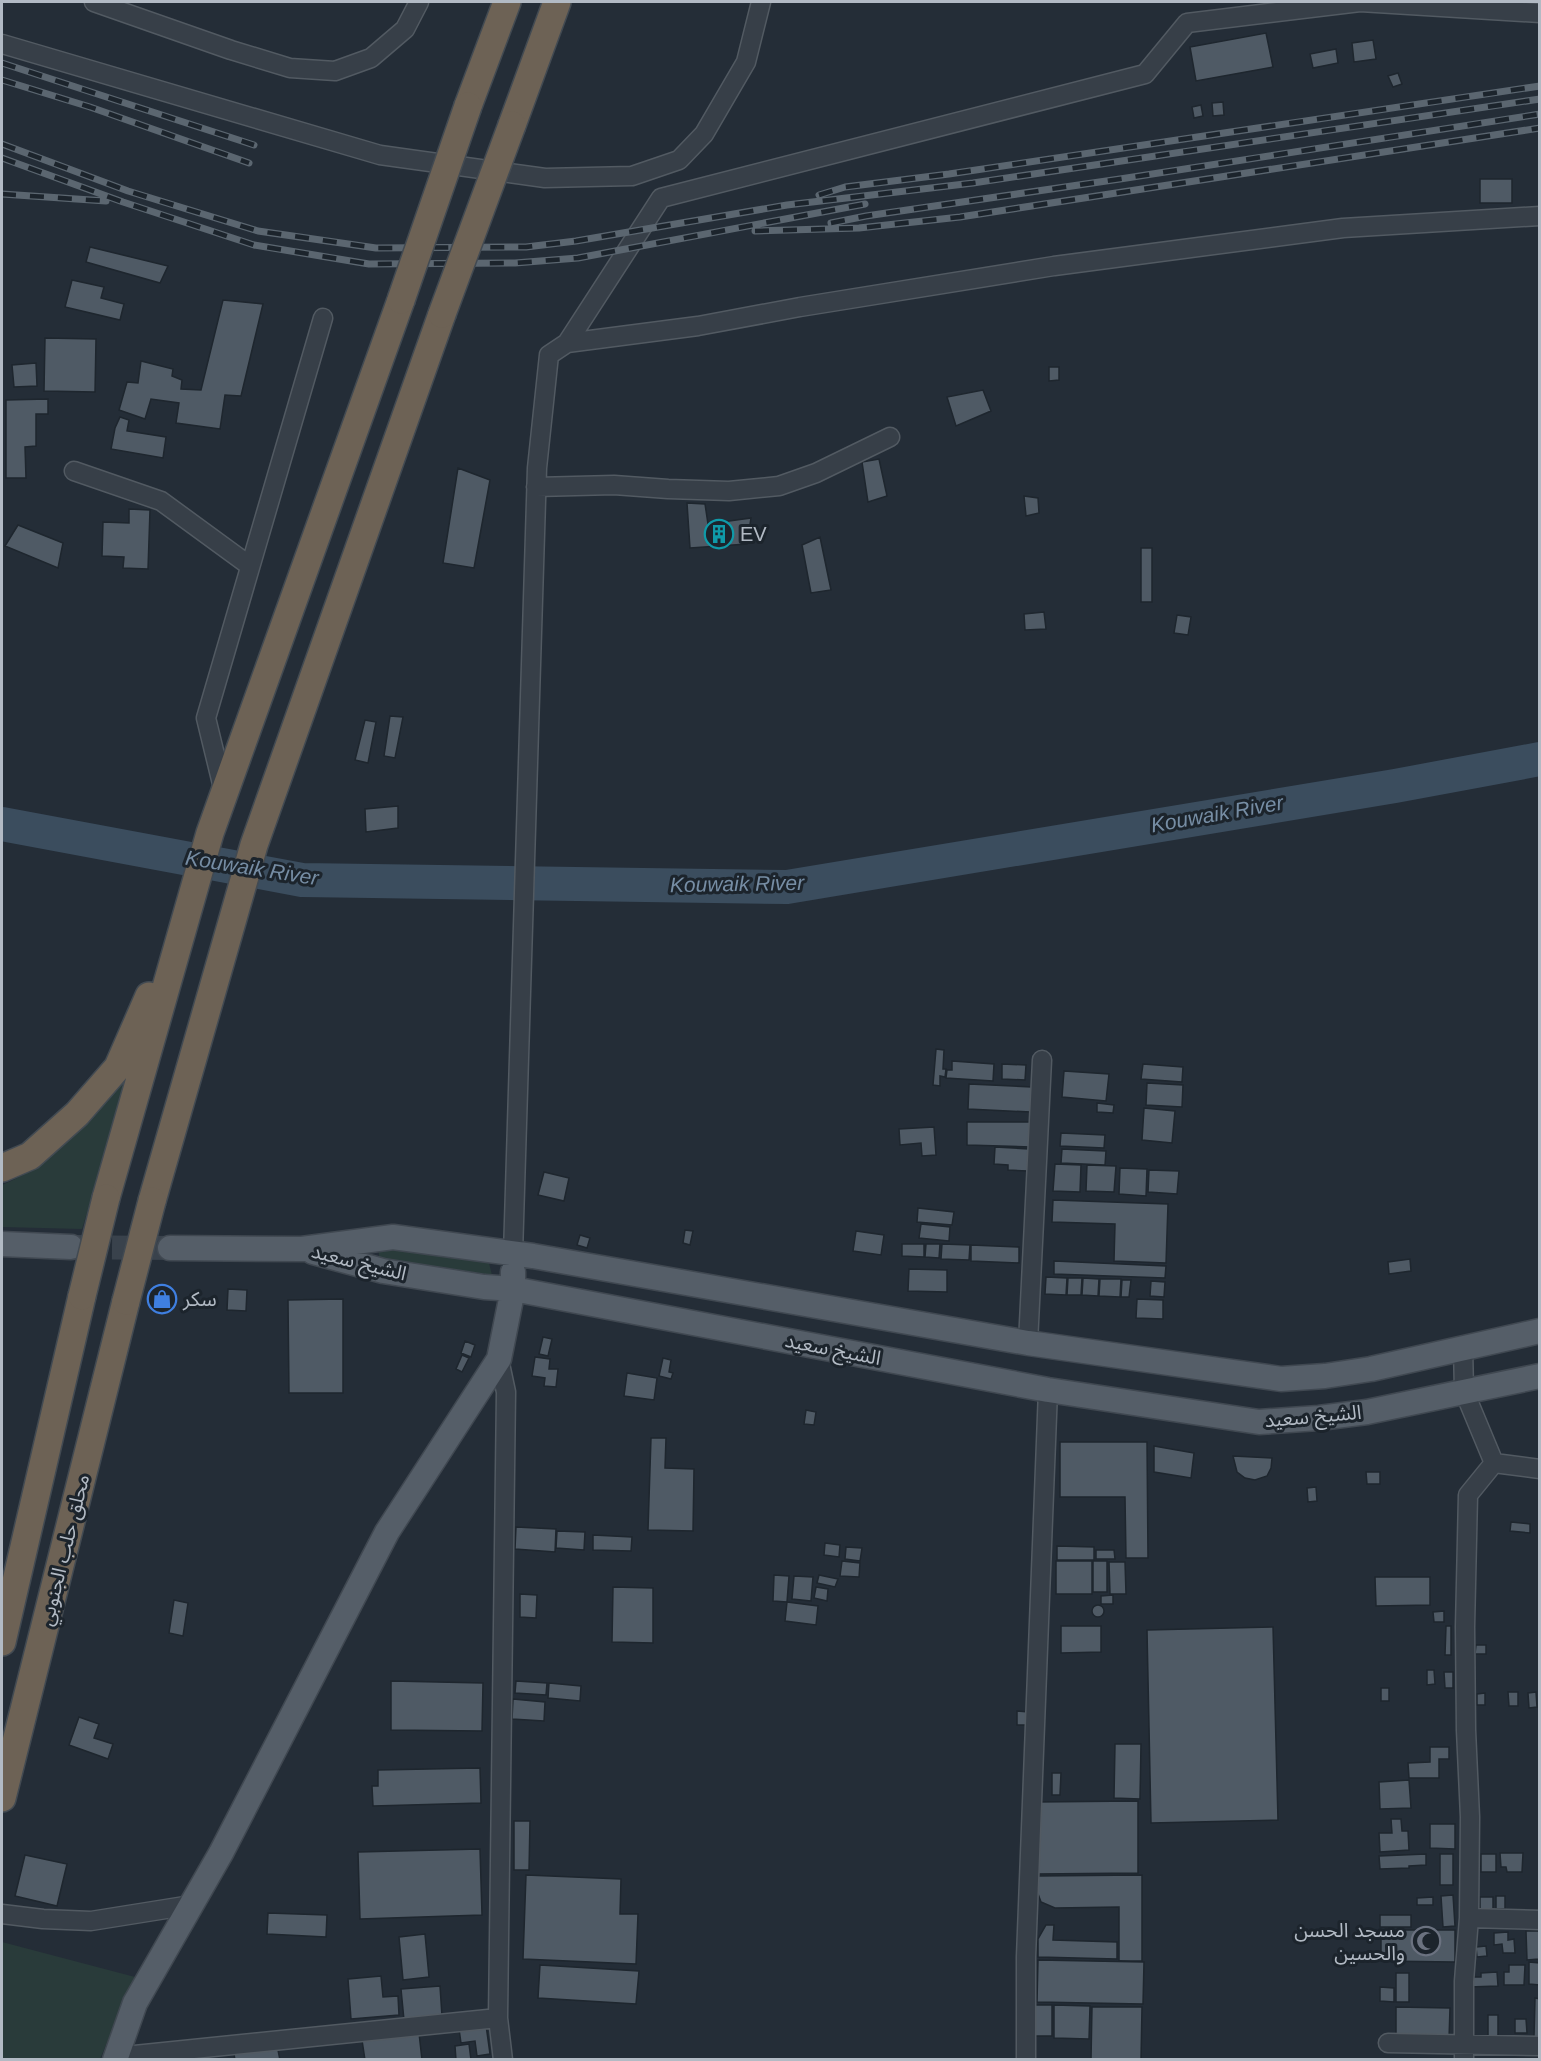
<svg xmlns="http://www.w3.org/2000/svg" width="1541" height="2061" viewBox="0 0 1541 2061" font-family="Arial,'Noto Sans Arabic',sans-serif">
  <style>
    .green { fill: #293b3a }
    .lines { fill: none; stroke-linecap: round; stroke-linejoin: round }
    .river { stroke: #3b4d5e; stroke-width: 34 }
    .building { fill: #4f5a65; stroke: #1e262e; stroke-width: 1.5 }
    .major-tunnel { stroke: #39424c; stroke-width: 24; stroke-dasharray: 24 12; stroke-linecap: butt }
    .minor-casing { stroke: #525a62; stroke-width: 21 }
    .major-casing { stroke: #404851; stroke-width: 27 }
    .highway-casing { stroke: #424a52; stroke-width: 30 }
    .minor { stroke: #373f48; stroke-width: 18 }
    .major { stroke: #555e68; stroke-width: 24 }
    .highway { stroke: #6d6255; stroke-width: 27 }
    .rail-casing { stroke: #5b6670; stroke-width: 7 }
    .rail { stroke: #1c242c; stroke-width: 4.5; stroke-dasharray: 14; stroke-linecap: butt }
    .highway-bridge-casing { stroke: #424a52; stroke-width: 30; stroke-linecap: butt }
    .highway-bridge { stroke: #6d6255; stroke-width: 27 }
    .labels { text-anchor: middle; stroke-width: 6; stroke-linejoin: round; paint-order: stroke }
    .poi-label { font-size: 20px; fill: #b2bac4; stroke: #1c242c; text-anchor: start }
    .street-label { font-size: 20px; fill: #b2bac4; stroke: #1c242c }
    .water-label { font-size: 21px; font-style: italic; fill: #768da4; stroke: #1c242c }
  </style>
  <rect width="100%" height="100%" fill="#242d37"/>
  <!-- green -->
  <path class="green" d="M130,1073l-48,156 -80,-2v-42c56,-23 89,-68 128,-112z
    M379,1248l109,11 4,16 -113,-17z
    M2,1942l133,35 -35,82h-98z"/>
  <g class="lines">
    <!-- river -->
    <path class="river" d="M2,824l300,56 485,7 608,-101 145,-27"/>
  </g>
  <!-- building -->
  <path class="building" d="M1266,33l7,34 -77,14 -6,-34z
    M1373,40l3,19 -22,3 -2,-19z
    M1336,49l2,14 -25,5 -3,-14z
    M1398,73l4,11 -9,3 -5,-11z
    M1223,102l1,13 -11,1 -1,-13z
    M1201,105l2,11 -9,2 -2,-11z
    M1480,179h32v24h-32z
    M90,247l78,19 -8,17 -74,-21z
    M72,280l32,7 -3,11 23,6 -4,16 -55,-13z
    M223,300l40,4 -22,92 -16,-1 -5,34 -44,-6 3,-20 -28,-4 -6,20 -26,-9 8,-28 11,1 3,-22 32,8 -1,7 10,4 -1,9 20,1z
    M45,338l51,1 -1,53 -51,-1z
    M36,363l1,23 -23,1 -2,-22z
    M1049,367h10v13l-10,1z
    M983,390l8,21 -35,15 -9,-29z
    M48,399v15h-12v32l-11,1 1,31h-20v-78z
    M120,417l9,3 -2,11 39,6 -3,21 -52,-9 4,-21z
    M879,459l8,37 -19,6 -6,-40z
    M458,468l32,12 -16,88 -31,-5z
    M1024,496l14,2 1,15 -13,3z
    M687,503l18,1 3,20 43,-6 -4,26 -57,4z
    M129,509l21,1 -2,59 -25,-1 1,-11 -22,-1 1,-34 26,1z
    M18,525l45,18 -5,25 -53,-22z
    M820,537l11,53 -20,3 -9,-48z
    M1141,548h11v54h-11z
    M1044,612l2,17 -21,1 -1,-16z
    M1177,615l14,2 -3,18 -14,-2z
    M390,716l13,1 -8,41 -11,-2z
    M365,720l11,2 -8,41 -13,-3z
    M398,806v22l-32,4 -1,-23z
    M936,1049l8,1 -1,19h3l-1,8 -5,-1v10l-7,-1z
    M952,1061l42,3 -1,17 -47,-3 1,-8h5z
    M1002,1064l24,1 -1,15 -23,-1z
    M1143,1064l40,3 -1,15 -41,-3z
    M1064,1071l45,3 -3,27 -44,-4z
    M1147,1083l36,2 -1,22 -36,-2z
    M969,1084l63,3 -1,25 -63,-3z
    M1097,1103l17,2 -1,8 -16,-1z
    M1144,1108l31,3 -3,32 -30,-3z
    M967,1122h64v25l-64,-2z
    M934,1127l2,28 -14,1 -1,-13 -21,2 -1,-16z
    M1061,1133l44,2 -1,13 -44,-2z
    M995,1147l34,2 -1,22 -20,-1v-5l-14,-1z
    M1062,1149l44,2 -1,14 -44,-2z
    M1055,1164l26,1 -1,27 -27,-1z
    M1087,1165l29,1 -2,26 -28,-1z
    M1120,1168l27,1 -1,27 -27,-2z
    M1149,1170l30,1 -2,23 -29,-2z
    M544,1172l25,6 -5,23 -26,-6z
    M1053,1200l115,4 -2,59 -52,-2 1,-37 -63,-2z
    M918,1208l36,4 -2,13 -35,-3z
    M921,1224l29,3 -1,14 -30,-3z
    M685,1230l8,1 -3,14 -7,-2z
    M856,1231l28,4 -3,20 -28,-4z
    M580,1235l10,3 -3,10 -10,-3z
    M902,1244h22v13l-22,-1z
    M926,1244h14l-1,14 -14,-1z
    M942,1244l28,1 -1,15 -28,-1z
    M971,1245l48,2v16l-48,-2z
    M1410,1259l1,12 -22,3 -1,-12z
    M1054,1261l112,5 -1,12 -111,-4z
    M909,1269l38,1v22l-39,-1z
    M1046,1277l21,1 -1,17 -21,-1z
    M1068,1278h14l-1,17h-14z
    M1083,1278l16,1 -1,17 -16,-1z
    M1100,1279h21l-1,18 -21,-1z
    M1122,1280h9l-2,17h-8z
    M1151,1281l14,1 -1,15 -14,-1z
    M228,1289l19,1 -1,21 -19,-1z
    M343,1299v94h-54l-1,-93z
    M1137,1299l26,1v19l-27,-1z
    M543,1337l9,2 -4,17 -9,-2z
    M465,1341l10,4 -4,12 -10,-4z
    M462,1355l7,3 -7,14 -6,-3z
    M535,1357l15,2 -1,10h9l-2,18 -12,-1 1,-8 -13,-2z
    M663,1358l8,2 -2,12 4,1 -2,6 -12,-3z
    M627,1373l30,5 -3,22 -30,-4z
    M806,1410l10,2 -2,13 -10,-1z
    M651,1438h15l-1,30 29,1 -1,62 -45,-1z
    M1060,1442h87l1,116h-22l-1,-61h-65z
    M1154,1446l40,7 -3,25 -37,-6z
    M1233,1456l39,2 -1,10 -4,8 -12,4 -10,-2 -8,-6z
    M1366,1472h14v12h-13z
    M1316,1487l1,14 -9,1 -1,-14z
    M1511,1522l19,2v9l-20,-2z
    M516,1527l40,2 -1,23 -40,-3z
    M557,1531l28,1 -1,18 -28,-2z
    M593,1535l39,2 -1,14 -38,-1z
    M825,1543l15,2 -1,12 -15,-2z
    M1057,1546l37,1v13h-37z
    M846,1547l16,1 -2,13 -15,-2z
    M1096,1550h18l1,9h-19z
    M842,1561l18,2 -1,14 -19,-1z
    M1056,1561h36v33h-36z
    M1093,1561h14v31h-14z
    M1109,1562h16l1,32h-16z
    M774,1575l15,1 -2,26 -14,-1z
    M819,1575l19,4 -3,8 -18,-4z
    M794,1576l19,1 -2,24 -19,-2z
    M1375,1577h55v28l-54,1z
    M613,1587l40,1v55l-41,-1z
    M816,1587l12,2 -1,12 -13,-3z
    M520,1594l17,1 -1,23 -16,-1z
    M1113,1595v9h-12v-8z
    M174,1600l14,3 -5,33 -14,-3z
    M787,1602l31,4 -2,19 -31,-4z
    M1092 1611a6 6 0 1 1 12 0a6 6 0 1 1-12 0Z
    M1444,1611v11h-10l-1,-10z
    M1061,1626h40v26l-40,1z
    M1446,1626h5v29h-6z
    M1273,1627l5,193 -127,3 -4,-193z
    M1476,1645h10v9h-11z
    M1427,1670h7l1,14 -8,1z
    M1444,1672h9v16h-8z
    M391,1681l92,2 -1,48 -91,-1z
    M516,1681l31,2 -1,12 -31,-2z
    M549,1683l32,3 -1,15 -32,-3z
    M1381,1688h8v13h-8z
    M1508,1692h10v14h-9z
    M1536,1692l1,15 -8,1 -1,-15z
    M1485,1693v12h-8v-11z
    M513,1699l32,3 -1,19 -32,-2z
    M1017,1711l12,1v13h-12z
    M79,1717l20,7 -5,14 19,6 -5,15 -39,-14z
    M1115,1744h26l-1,55 -26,-1z
    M1430,1747h19v12h-10v19h-30l-1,-15 22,-1z
    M480,1768l1,35 -108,3 -1,-20h6v-16z
    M1052,1773h9l-1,22h-8z
    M1409,1780l2,28 -31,1 -1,-27z
    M1138,1801v72l-102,1 -1,-72z
    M1391,1819h10l1,12h6l1,19 -29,2 -1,-19h13z
    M514,1821h16l-1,49h-15z
    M1430,1824h25v25l-25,-1z
    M480,1849l2,66 -122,4 -2,-67z
    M1500,1853h23l-1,19h-15l-1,-5h-5z
    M1426,1854v11l-17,1v2l-29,1 -1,-13z
    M1440,1854h13v31h-13z
    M1481,1854h15v18h-15z
    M25,1855l42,9 -10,42 -42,-10z
    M526,1875l95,4 -1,35h18l-2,50 -113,-5z
    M1142,1875v86h-23v-54l-64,1 -14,-6 -4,-11v-15z
    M1453,1895l2,31 -12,1 -2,-31z
    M1496,1896h9v13h-9z
    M1433,1897v8h-16v-7z
    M1480,1897h13v12h-13z
    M268,1913l59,2 -1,22 -59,-3z
    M1380,1915h31v12h-31z
    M1046,1925h8l-1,15 64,2v17l-79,-2v-18z
    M1381,1930h74v32l-74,-1z
    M1526,1931h14l-1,28 -12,1z
    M1508,1932v8l6,-1 1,14h-12l-1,-9 -8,1v-12z
    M425,1934l4,43 -26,3 -4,-43z
    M1486,1946l1,10 -10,1 -1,-10z
    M1038,1960l106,2 -1,42 -106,-2z
    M1529,1962l11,1v22l-11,-1z
    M540,1965l99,6 -3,33 -98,-6z
    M1509,1965h16l-1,20h-20v-13h5z
    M1497,1972l1,14 -29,1v-10h12v-4z
    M1396,1973h13v29h-13z
    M381,1976l2,21 15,-1 1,19 -48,4 -3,-40z
    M440,1986l2,30 -38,4 -3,-31z
    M1380,1987l14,1v14l-14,-1z
    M1535,1998l5,1v38h-6z
    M1035,2005h17v31h-17z
    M1054,2005l36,1 -1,33 -35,-1z
    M1092,2007h50l-1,53h-50z
    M1396,2007l54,1 -1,31 -53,-1z
    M1488,2015h10v22h-10z
    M1515,2019h11l1,14h-12z
    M486,2025l4,29 -13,2 -2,-15 -14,2 -2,-14z
    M419,2033l3,27h-57l-3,-20z
    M469,2044l2,16h-15l-1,-14z
    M277,2045l3,15h-45l-1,-6z"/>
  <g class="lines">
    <!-- major-tunnel -->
    <path class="major-tunnel" d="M76,1247l94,1"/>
    <!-- minor casing -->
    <g class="minor-casing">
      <path id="minor" d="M94,2l137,48 59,18 45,3 36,-13 34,-29 14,-27
        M2,44l378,111 165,23 87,-2 47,-16 25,-26 42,-72 15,-60
        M567,343l94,-145 484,-124 42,-51 173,-21 180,11
        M74,471l87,30 89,65
        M536,487l78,-2 54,4 61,2 50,-5 37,-13 74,-36
        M224,792l-18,-74 117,-400
        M513,1254l24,-786 12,-113 18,-12 131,-17 102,-19 254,-41 289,-38 197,-12
        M1028,1343l14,-283
        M1463,1347l1,44 30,72 -26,32 -3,132 1,103 4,87 -1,101 -5,63v79
        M499,1359l7,33 -8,626 5,42
        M1494,1463l46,6
        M2,1914l41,5 48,2 100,-16
        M1469,1918l71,2
        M1388,2043l152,3
        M115,2057l383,-39
        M1026,2060v-103l22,-567"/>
    </g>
    <!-- major casing -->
    <g class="major-casing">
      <path id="major" d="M2,1244l69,3
        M170,1248l132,1 91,-12 140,19 495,87 253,36 44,-3 46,-7 169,-38
        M313,1252l70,19 101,16 29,2 535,101 211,32 60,-4 48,-6 173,-36
        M115,2060l20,-57 86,-150 166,-321 112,-173 14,-70v-17"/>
    </g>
    <!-- highway casing -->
    <g class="highway-casing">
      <path id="highway" d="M468,106l39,-104
        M512,125l45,-123
        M2,1168l28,-12 47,-42 41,-47 31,-71
        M106,1198l104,-365 191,-533
        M152,1201l102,-356 188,-531
        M2,1642l80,-346
        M2,1798l124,-497"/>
    </g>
    <!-- minor -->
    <use href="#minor" class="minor"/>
    <!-- major -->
    <use href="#major" class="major"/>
    <!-- highway -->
    <use href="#highway" class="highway"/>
    <!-- rail casing -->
    <g class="rail-casing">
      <path id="rail" d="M2,63l252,82
        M2,80l88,27 159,56
        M2,144l126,47 130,40 118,17 150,-1 50,-6 211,-36 186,-22 567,-84
        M2,158l121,44 131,43 115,19 146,-1 63,-5 287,-54
        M2,194l104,7
        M819,195l26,-8 104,-13 591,-88
        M831,223l35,-7 254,-37 420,-65
        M755,231l104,-3 101,-11 580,-89"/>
    </g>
    <!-- rail -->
    <use href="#rail" class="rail"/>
    <!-- highway-bridge casing -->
    <g class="highway-bridge-casing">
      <path id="highway-bridge" d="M401,300l67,-194
        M442,314l70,-189
        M82,1296l24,-98
        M126,1301l26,-100"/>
    </g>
    <!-- highway-bridge -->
    <use href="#highway-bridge" class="highway-bridge"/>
  </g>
  <!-- icons -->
  <defs>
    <g id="building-ring" transform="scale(1.5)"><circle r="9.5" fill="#1c242c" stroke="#0f9aa8" stroke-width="1.5"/><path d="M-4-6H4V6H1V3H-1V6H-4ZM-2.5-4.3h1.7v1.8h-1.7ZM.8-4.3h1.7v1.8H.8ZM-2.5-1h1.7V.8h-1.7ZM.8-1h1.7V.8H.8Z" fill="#0f9aa8"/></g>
    <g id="shop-ring" transform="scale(1.5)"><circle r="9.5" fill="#1c242c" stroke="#3f7fe0" stroke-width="1.5"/><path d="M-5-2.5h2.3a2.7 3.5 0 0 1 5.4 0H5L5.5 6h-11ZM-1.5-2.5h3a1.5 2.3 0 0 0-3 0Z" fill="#3f7fe0"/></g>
    <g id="mosque-ring" transform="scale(1.5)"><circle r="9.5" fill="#1c242c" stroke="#6b7280" stroke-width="1.5"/><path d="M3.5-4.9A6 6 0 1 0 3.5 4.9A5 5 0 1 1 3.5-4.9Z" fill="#6b7280"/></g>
  </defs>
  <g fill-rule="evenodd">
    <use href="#building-ring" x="719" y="534"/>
    <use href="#shop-ring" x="162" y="1299"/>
    <use href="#mosque-ring" x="1426" y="1941"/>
  </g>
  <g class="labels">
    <!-- poi labels -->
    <g class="poi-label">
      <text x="740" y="541">EV</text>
      <text x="183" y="1306">سكر</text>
      <text x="1405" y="1937" text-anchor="end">مسجد الحسن<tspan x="1405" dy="23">والحسين</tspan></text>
    </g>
    <!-- street labels -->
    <g class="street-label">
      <text transform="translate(359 1262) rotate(14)" y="7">الشيخ سعيد</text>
      <text transform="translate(833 1349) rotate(11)" y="7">الشيخ سعيد</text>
      <text transform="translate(1313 1416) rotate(-5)" y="7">الشيخ سعيد</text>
      <text transform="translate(64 1550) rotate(-76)" y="7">محلق حلب الجنوبي</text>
    </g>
    <!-- water labels -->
    <g class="water-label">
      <text transform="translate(1217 814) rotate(-10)" y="7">Kouwaik River</text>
      <text transform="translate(252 868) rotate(9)" y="7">Kouwaik River</text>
      <text transform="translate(737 884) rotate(-1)" y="7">Kouwaik River</text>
    </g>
  </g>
  <!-- border -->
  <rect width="1541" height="2061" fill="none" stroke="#b2bac4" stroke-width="6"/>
</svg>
